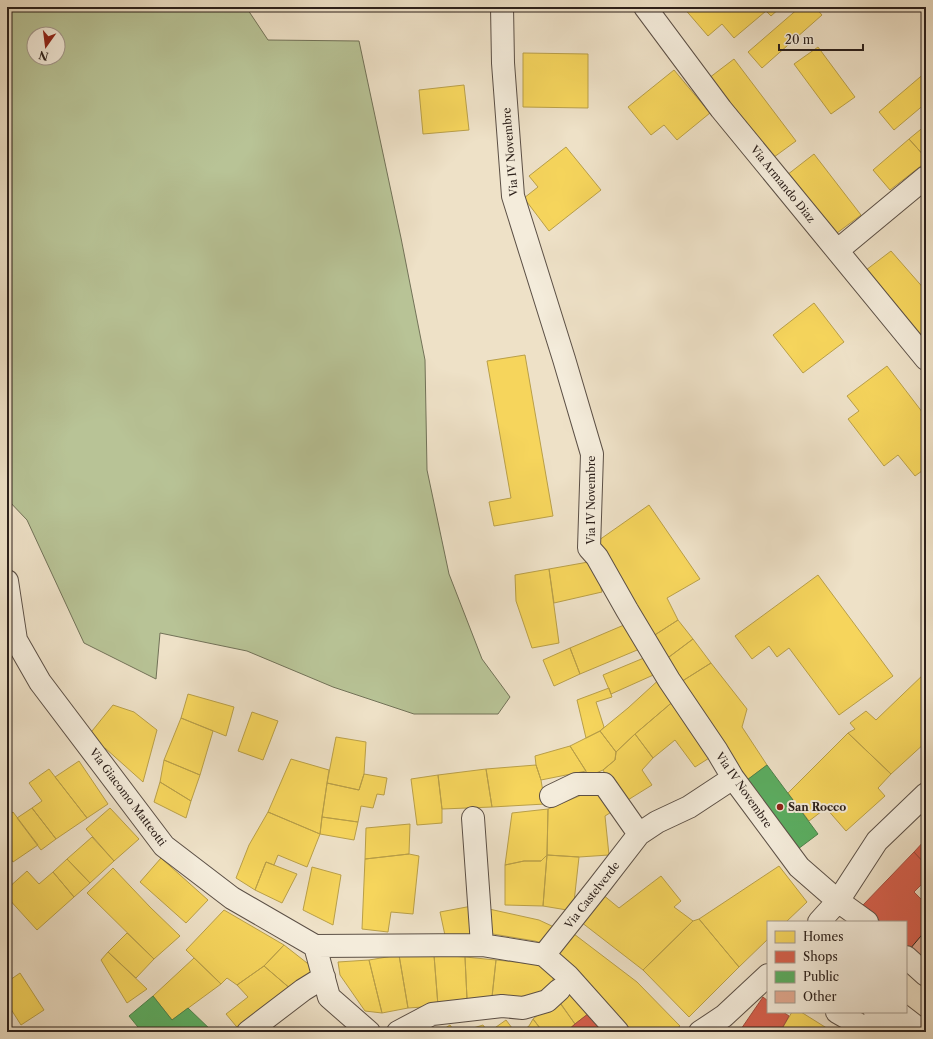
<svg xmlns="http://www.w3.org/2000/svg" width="933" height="1039" viewBox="0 0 933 1039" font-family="'Libre Caslon Text',serif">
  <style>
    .green { fill: #b8c396; stroke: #727258; fill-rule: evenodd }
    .homes { fill: #f6d55c; stroke: #b99f48 }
    .shops { fill: #d6604d; stroke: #a34d3e }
    .public { fill: #5aae61; stroke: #4c834c }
    .building { fill: #e2a990; stroke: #2c201b }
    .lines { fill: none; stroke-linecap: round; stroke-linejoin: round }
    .minor-casing { stroke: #5c5046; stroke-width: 24 }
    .minor { stroke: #f4ecdb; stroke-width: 22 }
    .poi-dot { fill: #8f2418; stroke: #f4ecdb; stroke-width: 1.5 }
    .labels { text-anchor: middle; stroke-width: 4; stroke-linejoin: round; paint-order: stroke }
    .street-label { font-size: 11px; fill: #2c201b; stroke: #f4ecdb }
    .poi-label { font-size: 11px; font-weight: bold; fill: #2c201b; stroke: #f4ecdb; text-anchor: start }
  </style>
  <rect width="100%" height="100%" fill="#eee1c7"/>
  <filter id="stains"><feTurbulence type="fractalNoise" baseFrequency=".005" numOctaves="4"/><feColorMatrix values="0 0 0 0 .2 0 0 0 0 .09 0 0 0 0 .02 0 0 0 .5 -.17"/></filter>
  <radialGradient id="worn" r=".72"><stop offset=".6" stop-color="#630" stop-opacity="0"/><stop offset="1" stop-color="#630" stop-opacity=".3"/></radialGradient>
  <!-- green -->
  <path class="green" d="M7,7h239l22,33 91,1 42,197 24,122 2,110 22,104 33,85 28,38 -12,17h-84l-81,-27 -86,-36 -87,-18 -4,46 -72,-36 -57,-123 -20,-21zM34,34h24v24h-24z"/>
  <!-- homes -->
  <path class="homes" d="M683,7h98l-10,9 -5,-5 -32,27 -12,-14 -14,12z
    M800,7h15l7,8 -60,53 -14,-16z
    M818,47l37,50 -24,17 -37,-50z
    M523,53l65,1v54l-65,-1z
    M734,59l62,82 -26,19 -61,-82z
    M674,70l36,43 -33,27 -13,-15 -13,10 -23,-28z
    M926,72v31l-32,27 -15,-18z
    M464,85l5,45 -46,4 -4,-44z
    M926,125v33l-17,-19z
    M909,139l17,19v4l-36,28 -17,-20z
    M566,147l35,43 -52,41 -25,-33 14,-11 -9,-11z
    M814,154l47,61 -28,21 -46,-61z
    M891,251l35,40v40l-6,8 -54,-69z
    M814,303l30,39 -41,31 -30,-38z
    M525,355l28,161 -59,10 -5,-24 22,-4 -24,-137z
    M887,366l39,51v51l-11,8 -17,-21 -14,11 -36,-47 11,-8 -12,-15z
    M649,505l51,74 -33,19 11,22 -31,20 -55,-95z
    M594,561l8,31 -48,11 -5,-34z
    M549,569l10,74 -27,5 -16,-47 -1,-26z
    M818,575l75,101 -54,39 -50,-67 -12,9 -8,-11 -17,13 -17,-23z
    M678,620l15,19 -32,24 -14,-23z
    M631,622l11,26 -62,26 -10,-26z
    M693,639l18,24 -35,22 -15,-22z
    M570,648l10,26 -26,12 -11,-26z
    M651,655l9,17 -49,22 -8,-19z
    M711,663l36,46 -5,18 25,38 -24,18 -67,-98z
    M926,672v70l-35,32 -43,-41 7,-4 -5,-6 16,-12 10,9z
    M663,676l13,23 -41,35 -19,18 -16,-21 28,-23z
    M609,688l3,9 -16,5 8,25 -4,4 -14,7 -9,-38z
    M188,694l46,13 -8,29 -45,-18z
    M676,699l38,56 -19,12 -20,-27 -22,18 -18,-24z
    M113,705l21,7 23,18 -14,52 -38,-34 -5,4 -12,-16z
    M252,712l26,9 -15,39 -25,-9z
    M181,718l32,13 -13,44 -36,-15z
    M600,731l16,21 -1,8 -12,10 -14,6 -19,-30z
    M848,733l43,41 -13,14 7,8 -39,35 -20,-23 -17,13 -21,-28z
    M635,734l18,24 -11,12 10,15 -29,18 -9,-13 -11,-20 12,-10 1,-8z
    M336,737l30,5 -2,32 -5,16 -32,-7z
    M570,746l16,25 -45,9 -5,-15 -1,-9z
    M291,759l38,11 -7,47 -2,17 -52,-22z
    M164,760l36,15 -9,26 -31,-19z
    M79,761l29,43 -21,14 -32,-41z
    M536,765l5,15 4,24 -53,3 -6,-38z
    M49,769l38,49 -31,21 -24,-31 10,-7 -13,-18z
    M486,769l6,38 -50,2 -4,-34z
    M364,774l23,4 -3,17 -7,-1 -4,14 -12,-2 -3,16 -36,-5 5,-34 32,7z
    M438,775l4,34v14l-25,2 -6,-46z
    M160,782l31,19 -5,17 -32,-16z
    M584,794l21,1 8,16 -8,5 4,39 -30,2 -32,-2 1,-46z
    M32,808l24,31 -15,11 -24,-32z
    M110,808l29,31 -25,22 -28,-32z
    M548,809l-1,46 -6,6h-17l-19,4 7,-52z
    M13,812l25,33 -25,17 -6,-9v-37z
    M268,812l52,22 -13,33 -29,-12 -4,10 -8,-3 -11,28 -19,-12 13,-33z
    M322,817l36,5 -4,18 -34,-6z
    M410,824l-1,30 -44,5 1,-31z
    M92,837l22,24 -24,22 -23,-24z
    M409,854l10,2 -6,58 -22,-2 -3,20 -26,-3 3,-70z
    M547,855l-4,51 -38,-1v-40l19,-4h17z
    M547,855l32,2 -6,54 -30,-5z
    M161,858l47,42 -22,23 -46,-41z
    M67,859l23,24 -16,14 -21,-25z
    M266,862l31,12 -15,29 -27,-13z
    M779,866l28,36 -21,20h-18v17l-29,28 -40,-48z
    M312,867l29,8 -8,50 -30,-15z
    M113,868l37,39 30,29 -26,23 -67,-66z
    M27,871l12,13 14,-12 21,25 -37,33 -30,-33v-8z
    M661,876l20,25 -7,6 19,14 -50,49 -62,-48 21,-28 17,14z
    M472,906l1,28 -27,6 -6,-28z
    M489,909l50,11 15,7 -9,17 -10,-3 -48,-8z
    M224,910l60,35 -20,21 -27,19 -10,-7 -6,6 -35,-34z
    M699,919l40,48 -50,50 -46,-47 50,-49z
    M127,933l27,26 -18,19 -28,-26z
    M574,934l63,48 43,44 -8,6h-43l-19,-24 -56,-51z
    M284,945l32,25 -24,20 -28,-24z
    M108,952l39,37 -20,14 -26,-43z
    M399,955l9,53 -26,5 -13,-53z
    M399,955h35l4,51 -30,2z
    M434,955l31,2 2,42 -29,7z
    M465,957l31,3 -4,37 -25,2z
    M194,958l27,26 -49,36 -19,-24z
    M369,960l13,53 -17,-2 -25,-36 -2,-13z
    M496,960l58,6 -2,26 -13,10 -47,-5z
    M264,966l28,24 -51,42 -15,-18 22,-17 -11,-12z
    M20,973l24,37 -23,15 -14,-22v-21z
    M574,988l19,22 -18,14 -16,-23z
    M557,999l18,25 -9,8h-23l-10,-13z
    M792,1012h9l32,20h-53z
    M533,1019l10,13h-22l8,-6z
    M506,1020l9,12h-26z
    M450,1025l5,7h-16z
    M483,1025l5,7h-16l-2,-3z"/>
  <!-- shops -->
  <path class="shops" d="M926,839v26l-12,-13z
    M914,852l12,13v15l-12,12 12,12v26l-16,19 -4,-3v-24h-25l-18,-17z
    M763,997l5,4v11h15l6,4 -9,16h-41z
    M593,1010l17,22h-44l9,-8z"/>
  <!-- public -->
  <path class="public" d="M767,765l51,69 -24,18 -51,-69z
    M153,996l19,24 16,-12 25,24h-71l-13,-16z"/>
  <!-- building -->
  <path class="building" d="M926,930v34l-16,-15z"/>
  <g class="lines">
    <!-- minor casing -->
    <g class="minor-casing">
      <path id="minor" d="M502,7l1,56 10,133 51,163 28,95 -3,94 8,9 30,53 42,70 48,71 16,27 66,89 39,34 29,21
        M645,7l76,102 205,250
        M838,250l88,-73
        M7,581l9,59 24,42 124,164 68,52 83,48 167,-1 62,10 24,21 50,56
        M551,796l25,-12h28l35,50
        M473,818l9,127
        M819,922l19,-21 39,-60 49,-47
        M315,946l14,51 40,35
        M544,955l54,-68 41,-53 18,-12 32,-15 44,-29
        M906,957l20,18
        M837,1012l35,20
        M875,1012l26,20
        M897,1012l26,20
        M248,1032l55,-42 21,-13
        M398,1032l34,-18 70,-8 21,2 24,-7 12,-11
        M700,1032l24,-16 44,-41"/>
    </g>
    <!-- minor -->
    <use href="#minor" class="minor"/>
  </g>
  <!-- markers -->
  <circle class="poi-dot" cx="780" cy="807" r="4"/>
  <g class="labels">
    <!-- street labels -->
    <g class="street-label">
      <text transform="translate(510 152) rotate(-95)" y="4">Via IV Novembre</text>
      <text transform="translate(783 184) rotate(51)" y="4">Via Armando Diaz</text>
      <text transform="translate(591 500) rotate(-90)" y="4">Via IV Novembre</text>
      <text transform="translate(744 790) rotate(55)" y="4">Via IV Novembre</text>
      <text transform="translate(128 797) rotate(53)" y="4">Via Giacomo Matteotti</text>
      <text transform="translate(592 895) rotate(-52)" y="4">Via Castelverde</text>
    </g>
    <!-- poi labels -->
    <g class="poi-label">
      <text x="788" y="811">San Rocco</text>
    </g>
  </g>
  <!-- margin -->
  <rect width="933" height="1039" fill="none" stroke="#eee1c7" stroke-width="24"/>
  <rect x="8" y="8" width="917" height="1023" fill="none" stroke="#2c201b" stroke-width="2"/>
  <rect x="12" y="12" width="909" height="1015" fill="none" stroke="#2c201b"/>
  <!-- legend -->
  <rect x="767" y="921" width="140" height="92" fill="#f4ecdb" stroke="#a49a8e"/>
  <rect x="775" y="931" width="20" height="12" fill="#f6d55c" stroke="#a49a8e"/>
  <text x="803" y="941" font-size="12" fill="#2c201b">Homes</text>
  <rect x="775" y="951" width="20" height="12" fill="#d6604d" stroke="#a49a8e"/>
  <text x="803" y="961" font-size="12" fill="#2c201b">Shops</text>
  <rect x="775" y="971" width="20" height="12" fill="#5aae61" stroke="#a49a8e"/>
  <text x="803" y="981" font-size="12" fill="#2c201b">Public</text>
  <rect x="775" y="991" width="20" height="12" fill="#e2a990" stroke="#a49a8e"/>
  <text x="803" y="1001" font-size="12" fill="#2c201b">Other</text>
  <!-- north arrow -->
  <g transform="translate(46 46) rotate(194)"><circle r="19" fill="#f4ecdb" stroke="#a49a8e"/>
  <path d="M0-3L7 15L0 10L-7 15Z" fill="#8f2418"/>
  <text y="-6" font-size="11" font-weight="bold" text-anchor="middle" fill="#2c201b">N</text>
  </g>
  <!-- scale -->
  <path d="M779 44v6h84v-6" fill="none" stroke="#2c201b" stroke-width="2"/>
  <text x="785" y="44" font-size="12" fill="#2c201b" stroke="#f4ecdb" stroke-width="3" paint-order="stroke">20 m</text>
  <rect width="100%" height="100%" filter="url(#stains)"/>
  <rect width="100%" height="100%" fill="url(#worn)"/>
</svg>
